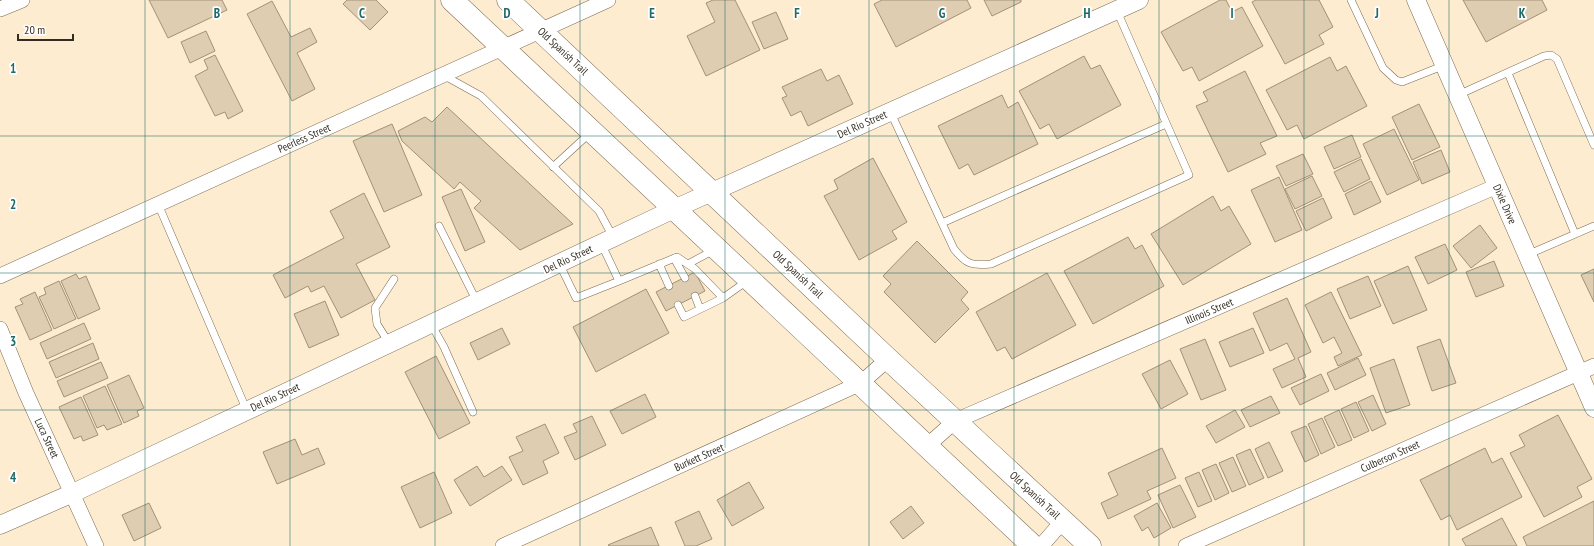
<svg xmlns="http://www.w3.org/2000/svg" width="1594" height="546" viewBox="0 0 1594 546" font-family="'PT Sans Narrow',sans-serif">
  <style>
    .building { fill: #dfcdb2; stroke: #a29177 }
    .lines { fill: none; stroke-linecap: round; stroke-linejoin: round }
    .service-casing { stroke: #796a51; stroke-width: 8 }
    .minor-casing { stroke: #796a51; stroke-width: 16 }
    .tertiary-casing { stroke: #796a51; stroke-width: 19 }
    .primary-casing { stroke: #796a51; stroke-width: 23 }
    .service { stroke: #fff; stroke-width: 7 }
    .minor { stroke: #fff; stroke-width: 15 }
    .tertiary { stroke: #fff; stroke-width: 18 }
    .primary { stroke: #fff; stroke-width: 22 }
    .grid { fill: none; stroke: #1e6a67; stroke-width: 1; stroke-opacity: 0.55 }
    .labels { text-anchor: middle; stroke-width: 3.5; stroke-linejoin: round; paint-order: stroke }
    .street-label { font-size: 11px; fill: #332c22; stroke: #fff }
    .grid-label { font-size: 13px; text-anchor: middle; font-weight: bold; fill: #1e6a67; stroke: #fff; stroke-width: 3.5; stroke-linejoin: round; paint-order: stroke }
  </style>
  <rect width="100%" height="100%" fill="#feecd0"/>
  <!-- building -->
  <path class="building" d="M149,0h73l5,10 -59,28z
    M347,0h29l12,12 -18,18 -27,-26z
    M713,0h22l25,50 -54,26 -19,-40 28,-14 -9,-19z
    M882,0h85l4,8 -75,39 -22,-43z
    M984,0h37v2l-29,14z
    M1220,0h6l6,12 10,-5 21,39 -64,35 -7,-14 -9,4 -22,-39z
    M1256,0h63l14,27 -14,8 5,9 -39,20 -33,-62z
    M1463,0h79l5,10 -61,32z
    M272,1l19,36 19,-9 7,14 -20,11 18,36 -23,12 -45,-87z
    M776,12l12,27 -24,10 -12,-27z
    M206,31l9,20 -25,12 -9,-21z
    M215,55l28,56 -15,8 -3,-7 -10,4 -20,-40 13,-7 -4,-9z
    M1084,56l7,13 9,-4 21,40 -64,34 -8,-15 -9,5 -21,-38z
    M1330,57l7,14 9,-5 21,40 -63,33 -7,-14 -10,5 -21,-40z
    M821,69l6,12 12,-6 14,29 -45,22 -7,-15 -10,5 -9,-18 5,-2 -5,-9z
    M1245,71l32,65 -17,7 6,11 -38,18 -32,-66 12,-5 -5,-9z
    M1002,95l6,13 10,-6 20,42 -64,31 -6,-11 -9,5 -21,-43z
    M1419,104l21,43 -28,13 -20,-43z
    M447,107l126,117 -53,26 -46,-42 7,-7 -21,-19 -6,7 -52,-48 -4,-10 27,-14 7,5z
    M392,124l30,71 -38,17 -31,-71z
    M1394,129l25,51 -32,15 -24,-51z
    M1352,135l9,22 -27,12 -10,-22z
    M1441,150l9,22 -28,12 -9,-22z
    M1303,154l10,20 -27,12 -10,-20z
    M873,158l34,64 -15,9 5,8 -38,21 -35,-64 14,-7 -4,-9z
    M1361,159l9,20 -26,13 -10,-20z
    M1312,176l10,20 -27,13 -10,-20z
    M1279,177l23,53 -27,12 -24,-52z
    M1371,181l10,21 -27,13 -9,-21z
    M461,189l24,53 -20,9 -23,-54z
    M364,193l26,54 -34,17 19,36 -34,18 -17,-32 -13,6 -3,-6 -23,12 -12,-23 71,-37 -14,-27z
    M1213,196l8,15 8,-5 22,38 -68,41 -32,-51z
    M1323,198l9,20 -26,13 -10,-20z
    M1480,225l17,23 -26,20 -18,-22z
    M1128,237l7,12 7,-4 22,41 -71,38 -29,-53z
    M917,241l51,51 -7,8 8,9 -34,34 -51,-51 7,-8 -8,-8z
    M1445,244l12,26 -29,14 -13,-27z
    M1494,261l10,25 -28,11 -10,-25z
    M1408,266l19,44 -34,14 -19,-43z
    M1594,269v33l-13,-27z
    M695,272l10,19 -39,20 -10,-19z
    M1047,273l29,52 -64,34 -7,-12 -8,4 -21,-39z
    M76,274l3,5 7,-3 14,33 -22,10 -17,-38z
    M1368,276l13,30 -31,13 -13,-30z
    M59,281l17,38 -22,10 -15,-32 7,-3 -2,-6z
    M646,289l23,44 -73,39 -23,-45z
    M35,292l17,38 -22,10 -15,-33 8,-3 -3,-5z
    M1331,292l31,63 -24,11 -4,-9 8,-4 -8,-16 -11,6 -18,-38z
    M1287,298l24,54 -13,6 8,19 -24,11 -9,-19 22,-10 -8,-16 -17,8 -17,-38z
    M325,301l14,34 -30,13 -15,-34z
    M84,323l7,16 -44,20 -7,-16z
    M502,328l8,16 -32,16 -8,-17z
    M1253,328l11,25 -34,14 -11,-25z
    M1205,339l21,51 -25,10 -21,-51z
    M1440,339l16,44 -24,8 -15,-44z
    M93,343l6,16 -43,19 -7,-16z
    M436,356l34,67 -31,16 -34,-67z
    M1358,358l8,17 -31,15 -8,-17z
    M1394,359l16,46 -24,8 -16,-45z
    M1170,360l18,34 -27,15 -19,-35z
    M101,362l7,16 -44,19 -7,-16z
    M1321,374l8,17 -29,14 -9,-17z
    M129,375l15,33 -7,3 2,5 -15,7 -17,-38z
    M105,386l17,38 -15,6 -3,-5 -7,3 -14,-32z
    M645,394l11,23 -34,17 -12,-23z
    M1373,395l13,29 -14,7 -14,-29z
    M1271,396l9,17 -30,14 -9,-17z
    M81,397l17,38 -15,6 -2,-5 -7,3 -15,-32z
    M1356,402l13,29 -15,7 -13,-29z
    M1235,410l10,17 -29,16 -10,-17z
    M1339,410l13,30 -14,6 -14,-29z
    M1558,415l34,64 -15,8 5,10 -38,20 -34,-64 15,-7 -6,-11z
    M592,416l14,29 -31,15 -11,-23 13,-5 -4,-8z
    M1322,418l13,29 -14,7 -13,-30z
    M545,424l14,29 -16,8 5,12 -25,12 -14,-28 14,-6 -7,-14z
    M1306,426l13,29 -14,7 -14,-30z
    M295,439l7,16 16,-7 7,16 -48,20 -14,-32z
    M1269,442l14,29 -15,7 -13,-29z
    M1162,448l14,30 -29,13 4,8 -43,20 -7,-16 17,-8 -10,-22z
    M1485,448l7,15 10,-5 20,39 -65,33 -7,-15 -9,5 -21,-40z
    M1250,449l14,29 -15,7 -13,-30z
    M1233,457l13,29 -14,6 -13,-29z
    M1216,464l13,29 -14,7 -13,-30z
    M477,466l7,11 18,-11 10,14 -42,26 -16,-26z
    M434,472l18,41 -32,15 -19,-41z
    M1199,472l13,29 -14,6 -13,-29z
    M749,482l15,26 -32,18 -15,-26z
    M1180,485l16,32 -23,11 -15,-33z
    M1594,501v45h-67l-4,-9z
    M149,503l12,25 -27,13 -12,-26z
    M1157,503l14,25 -17,10 -6,-11 -6,4 -8,-15z
    M911,506l13,17 -21,16 -13,-17z
    M699,511l13,28 -16,7h-11l-10,-24z
    M1502,518l15,28h-51l-4,-7z
    M651,527l8,19h-50l-1,-1z"/>
  <g class="lines">
    <!-- service casing -->
    <g class="service-casing">
      <path id="service" d="M1351,0l32,68 13,12 6,2 43,-17
        M1508,73l67,161
        M443,75l38,21 118,115 14,26
        M1458,95l86,-39 7,-1 6,4 37,86
        M890,111l64,138c12,15 17,17 37,15l198,-89 -72,-164
        M553,167l37,-34
        M158,204l89,207
        M942,223l224,-99
        M439,226l38,76
        M601,243l18,38 58,-24 18,12 28,29 24,-17
        M1527,255l67,-29
        M674,258l11,20
        M559,263l17,35 43,-17
        M659,264l10,22
        M688,264l26,-14
        M695,296l5,13
        M678,305l6,12 39,-19
        M431,324l13,23 29,65
        M389,343l-12,-19 -2,-16 19,-29"/>
    </g>
    <!-- minor casing -->
    <g class="minor-casing">
      <path id="minor" d="M0,9l22,-9
        M0,276l608,-276
        M0,329l26,64 70,153
        M927,446l28,-25 542,-235
        M503,546l358,-163 27,-24
        M1041,546l22,-25
        M1186,546l408,-180"/>
    </g>
    <!-- tertiary casing -->
    <g class="tertiary-casing">
      <path id="tertiary" d="M1416,0l178,408
        M0,525l73,-32 601,-284 465,-209"/>
    </g>
    <!-- primary casing -->
    <g class="primary-casing">
      <path id="primary" d="M452,0l581,546
        M508,0l380,359 202,187"/>
    </g>
    <!-- service -->
    <use href="#service" class="service"/>
    <!-- minor -->
    <use href="#minor" class="minor"/>
    <!-- tertiary -->
    <use href="#tertiary" class="tertiary"/>
    <!-- primary -->
    <use href="#primary" class="primary"/>
  </g>
  <!-- grid -->
  <path class="grid" d="M145,0v546M290,0v546M435,0v546M580,0v546M725,0v546M869,0v546M1014,0v546M1159,0v546M1304,0v546M1449,0v546M0,136h1594M0,273h1594M0,410h1594"/>
  <g class="labels">
    <!-- street labels -->
    <g class="street-label">
      <text transform="translate(563 51) rotate(43)" y="4">Old Spanish Trail</text>
      <text transform="translate(862 124) rotate(-24)" y="4">Del Rio Street</text>
      <text transform="translate(304 138) rotate(-24)" y="4">Peerless Street</text>
      <text transform="translate(1505 204) rotate(66)" y="4">Dixie Drive</text>
      <text transform="translate(568 259) rotate(-25)" y="4">Del Rio Street</text>
      <text transform="translate(798 274) rotate(43)" y="4">Old Spanish Trail</text>
      <text transform="translate(1209 311) rotate(-23)" y="4">Illinois Street</text>
      <text transform="translate(275 397) rotate(-25)" y="4">Del Rio Street</text>
      <text transform="translate(47 438) rotate(65)" y="4">Luca Street</text>
      <text transform="translate(1390 456) rotate(-24)" y="4">Culberson Street</text>
      <text transform="translate(699 457) rotate(-24)" y="4">Burkett Street</text>
      <text transform="translate(1035 495) rotate(43)" y="4">Old Spanish Trail</text>
    </g>
  </g>
  <g class="grid-label">
    <text x="217" y="18">B</text>
    <text x="362" y="18">C</text>
    <text x="507" y="18">D</text>
    <text x="652" y="18">E</text>
    <text x="797" y="18">F</text>
    <text x="942" y="18">G</text>
    <text x="1087" y="18">H</text>
    <text x="1232" y="18">I</text>
    <text x="1377" y="18">J</text>
    <text x="1522" y="18">K</text>
    <text x="13" y="73">1</text>
    <text x="13" y="209">2</text>
    <text x="13" y="346">3</text>
    <text x="13" y="482">4</text>
  </g>
  <!-- scale -->
  <path d="M18 34v6h55v-6" fill="none" stroke="#332c22" stroke-width="2"/>
  <text x="24" y="34" font-size="12" fill="#332c22" stroke="#ffffff" stroke-width="3" paint-order="stroke">20 m</text>
</svg>
